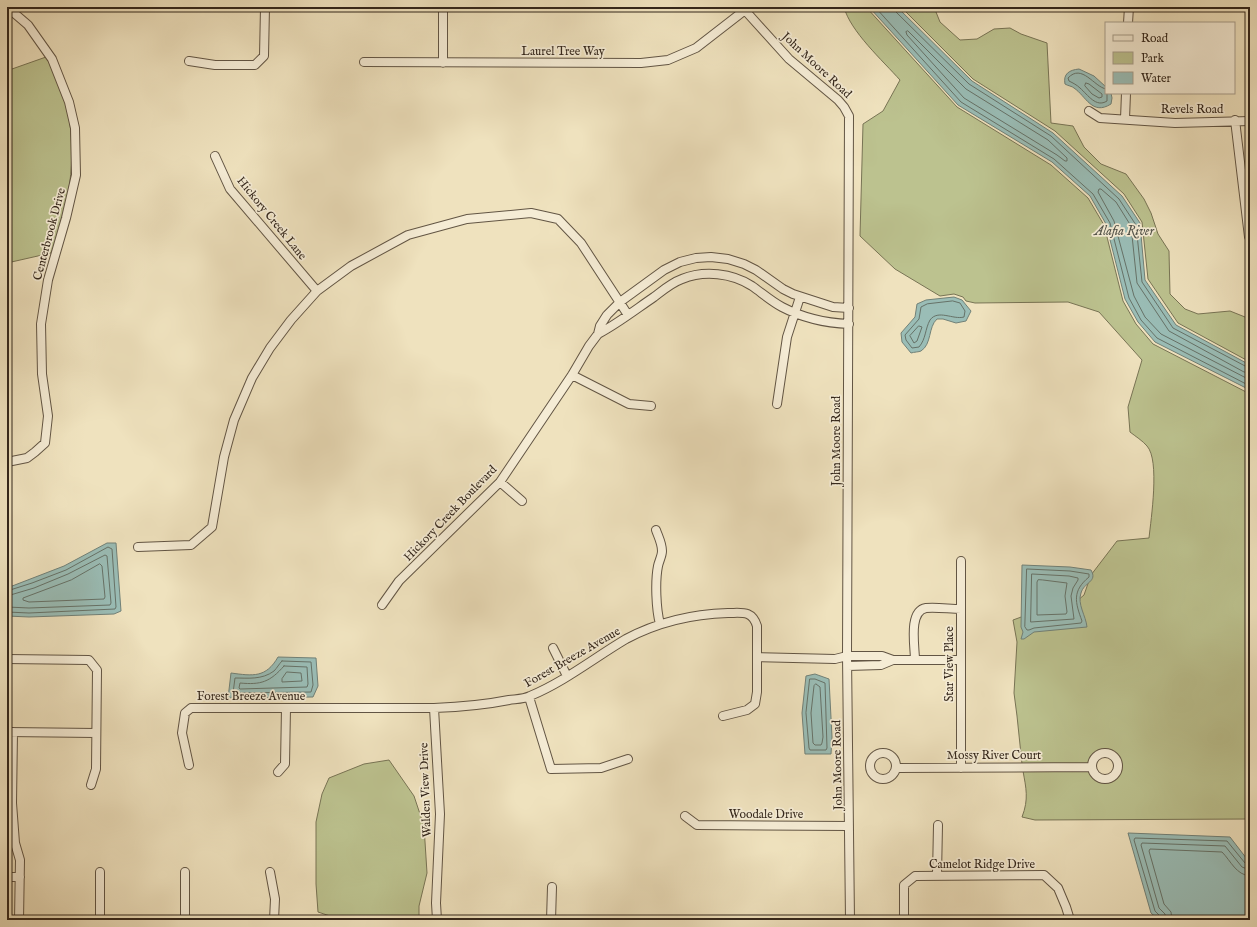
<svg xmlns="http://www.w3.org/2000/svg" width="1257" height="927" viewBox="0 0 1257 927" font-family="'IM FELL English',serif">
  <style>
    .green { fill: #bcc28f; stroke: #787455 }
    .water { fill: #9abdb6; stroke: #718178 }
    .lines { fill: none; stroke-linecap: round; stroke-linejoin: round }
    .shore { stroke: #667268; stroke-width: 1 }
    .minor-casing { stroke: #625544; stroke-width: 10 }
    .minor { stroke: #f5ecd5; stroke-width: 8 }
    .labels { text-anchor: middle; stroke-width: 3.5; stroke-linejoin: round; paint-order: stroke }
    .street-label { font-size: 12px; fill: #33261b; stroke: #f5ecd5 }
    .water-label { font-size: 13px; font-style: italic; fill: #52534a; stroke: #f5ecd5 }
  </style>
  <rect width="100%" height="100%" fill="#efe2be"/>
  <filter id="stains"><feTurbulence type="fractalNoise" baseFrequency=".005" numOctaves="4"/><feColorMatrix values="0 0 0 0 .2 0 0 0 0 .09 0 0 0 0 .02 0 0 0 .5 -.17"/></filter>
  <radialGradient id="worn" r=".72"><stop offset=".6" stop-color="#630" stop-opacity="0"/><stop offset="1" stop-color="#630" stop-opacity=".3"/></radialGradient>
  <!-- green -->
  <path class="green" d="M844,7h22l91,100 94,58 37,33 16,27 19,76 13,23 17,20 97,50v425l-215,1 -13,-3c7,-18 4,-29 1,-46l67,-1c7,22 40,9 30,-12 -2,-4 -6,-7 -10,-8 -10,-3 -19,4 -21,14h-67l-5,-48 -3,-23 3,-51 -4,-22 33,-12 25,-2 13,-11 7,-20 26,-34 32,-3c2,-19 11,-78 -2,-92 -4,-5 -12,-10 -17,-14l-2,-25 14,-47 -43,-48 -31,-10 -93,1 -9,-2 -3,-4 -9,-3 -14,2 -45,-27 -35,-33 3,-112 20,-13 17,-31c-17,-19 -50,-49 -56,-73z
    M901,7h33l6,15 20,18 17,-1 17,-10 16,-1 11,6 26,9 4,80 22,3 11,21 17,17 25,10 18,25 7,14 7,21 11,17 1,43 15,15 13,5 32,-3 20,8v43l-72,-39 -30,-44 -6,-57 -18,-28 -69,-63 -82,-52z
    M46,57l3,4c7,17 16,34 19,52 9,42 1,101 -17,140l-44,10v-197l5,3z
    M389,760l25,36 10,30 3,47 -8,33v14h-77l-24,-8 -2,-28v-62l6,-28 7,-16 35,-14z"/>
  <!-- water -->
  <path class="water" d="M869,7h28l75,74 81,52 69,63 18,27 5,57 31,45 74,40v25l-95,-48 -17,-20 -13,-23 -19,-75 -16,-28 -38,-34 -94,-57z
    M1079,69l15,7 12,11v6h5l1,5 -1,6c-19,12 -25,-8 -37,-16 -2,-2 -6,-2 -9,-4 -2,-10 4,-14 14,-15z
    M954,297l8,3 9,11 -5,10 -10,2 -13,-4h-6c-9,8 -5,25 -16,32 -2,1 -7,1 -10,2l-9,-11 -1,-9 14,-16 2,-13 9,-4z
    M107,543h9l5,68 -7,3 -85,3 -22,-1v-28l57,-22z
    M1022,565l48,2 21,3c7,12 -7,12 -10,23 -4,11 5,23 6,34l-53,5 -10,7h-3l2,-7 -2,-5z
    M278,657l38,1 2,28 -5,11 -85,1 3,-25c22,3 35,5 47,-16z
    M815,674l14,5 3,58 -1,17h-26l-3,-41 4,-37z
    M1128,833l102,4 20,26v57h-91l-8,-7z"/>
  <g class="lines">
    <!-- shore -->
    <path class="shore" d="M875,7l86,95 93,57 39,35 17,29 19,75 12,22 16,18 93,48
      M895,7l1,5 73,72 82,52 68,63 17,26 6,57 31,46 74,39 3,1
      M908,31l58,58 82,51 19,18v3h-2l-8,-6 -93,-57 -57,-63 -1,-3z
      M1086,83l3,1 13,10v3l-3,1 -7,-4 -7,-8z
      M1106,89c-12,-2 -24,-26 -38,-11l1,3c4,2 8,4 11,7 8,7 16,20 27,13v-8
      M953,301l7,2 5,8 -1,6c-11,3 -26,-8 -34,3 -5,9 -4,19 -11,27l-7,1 -6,-8 -1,-5 14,-16 2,-12 6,-3z
      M919,326l3,1 -5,14 -3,2 -4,-7z
      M1250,373l-6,-1 -75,-41 -32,-48 -6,-57 -15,-24 -15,-13h-2l-1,3 16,29 20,75 11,21 16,17 89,46
      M100,564l2,2 3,31 -1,2 -75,3 -6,-2v-2l48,-18z
      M1027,569l43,2 19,3v3c-17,14 -14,25 -7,44l-1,2 -47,5 -5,2h-2l-2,-3z
      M1032,574l37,2 9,2v2l-5,8 -2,8 3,23 -43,3z
      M1043,580l24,3 -2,13 2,16 -1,2 -29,1v-33l1,-2z
      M7,591l25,-8 34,-13 42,-23 4,2 4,58 -1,2 -86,4 -22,-1
      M7,596l27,-8 34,-14 37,-19 2,1 4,47 -1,2 -81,3 -22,-1
      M282,661l29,1 2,23 -2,7 -78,1 2,-15c13,0 27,2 39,-7 3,-3 5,-7 8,-10z
      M284,666l23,1 1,17 -1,3 -67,2 -1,-1 1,-5c21,2 30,-1 44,-17z
      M287,672l14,1 1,8 -20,1v-3z
      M810,679h5l10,4 2,65 -1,2h-16l-1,-2 -3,-35z
      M816,684l4,3 3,50 -1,6 -1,2h-6l-2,-2 -2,-30 3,-27z
      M1161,920l-1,-4 -5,-5 -21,-71 1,-2 92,3 18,22 5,2
      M1166,920l-1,-6 -6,-6 -18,-63 1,-2 83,3 17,21 8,3
      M1172,920l-1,-8 -7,-8 -15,-53 1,-2 72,3c9,9 14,23 28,24"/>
    <!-- minor casing -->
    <g class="minor-casing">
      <path id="minor" d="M7,7l21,18 24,34 17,43 6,26 1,47 -10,43 -18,62 -7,44 1,50 6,42 -3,27 -10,9 -8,6 -20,4
        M443,7v56
        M742,7l47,52 49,41 6,7 5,9 -2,540 3,264
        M1128,23l1,-16
        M189,61l26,4h40l9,-9 1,-49
        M364,62l277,1 27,-3 28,-12 49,-38
        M1089,111l11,7 75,5 75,-2
        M1125,119l1,-26
        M1235,120l14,117
        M215,156l15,33 87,102
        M598,334c19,-10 37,-24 56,-37 8,-6 17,-14 28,-18 22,-9 50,-6 70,7 10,7 19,15 30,21 21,11 43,16 67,17
        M572,375l57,29 22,2
        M777,404l10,-67 13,-40
        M500,482l22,19
        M656,530c2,6 6,13 6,21 0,5 -3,10 -4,15 -3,15 -2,43 2,58
        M138,547l53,-2 21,-18 12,-70 10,-37 18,-42 18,-30 21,-28 26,-29 34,-25 57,-31 59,-16 64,-6 27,6 23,24 47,72
        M961,561v207
        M382,605l17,-24 101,-99 72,-107 17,-29 9,-12 2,-8 7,-11 13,-13 44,-32 16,-8 16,-4 15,-1 17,2 16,5 12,6 27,19 10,5 40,13 16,1
        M553,648l14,28
        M757,657l78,2 12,-3h35l11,4
        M7,659l82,1 8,10 -1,99 -5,16
        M915,660c0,-13 -7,-49 11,-52 11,-1 24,1 35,1
        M848,666l33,-1 12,-5h68
        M529,697l22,72 50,-1 27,-9
        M434,708l6,106 -4,89 1,17
        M7,732l89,1
        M13,732l-1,71 3,40 5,17 -1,60
        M1092 766a13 13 0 1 1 26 0a13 13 0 1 1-26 0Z
        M870 766a13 13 0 1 1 26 0a13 13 0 1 1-26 0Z
        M189,765l-7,-32 3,-20 6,-5h243c25,-1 50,-3 75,-8 7,-1 15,-1 21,-4 34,-14 64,-38 96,-57 32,-17 66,-25 102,-26 14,0 24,-3 29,13v66l-2,12 -8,6 -24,6
        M896,768l196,-1
        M278,772l7,-8 1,-56
        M685,816l12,9 152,1
        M100,872v48
        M270,872l5,27 -1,21
        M937,875l1,-50
        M7,877h13
        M185,920v-48
        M551,920l1,-33
        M904,920v-35l11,-9 129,-1 14,13 8,19 4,13"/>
    </g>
    <!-- minor -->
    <use href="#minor" class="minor"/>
  </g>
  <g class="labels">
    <!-- street labels -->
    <g class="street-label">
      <text x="563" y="55">Laurel Tree Way</text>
      <text transform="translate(817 65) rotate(43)" y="4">John Moore Road</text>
      <text x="1192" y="113">Revels Road</text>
      <text transform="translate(272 218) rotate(51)" y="4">Hickory Creek Lane</text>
      <text transform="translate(49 234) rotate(-75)" y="4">Centerbrook Drive</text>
      <text transform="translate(836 441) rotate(-90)" y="4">John Moore Road</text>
      <text transform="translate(450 513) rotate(-46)" y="4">Hickory Creek Boulevard</text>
      <text transform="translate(572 657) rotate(-30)" y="4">Forest Breeze Avenue</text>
      <text transform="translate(949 664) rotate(-90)" y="4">Star View Place</text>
      <text x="251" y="700">Forest Breeze Avenue</text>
      <text x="994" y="759">Mossy River Court</text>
      <text transform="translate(837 765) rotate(-91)" y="4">John Moore Road</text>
      <text transform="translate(425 790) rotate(-92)" y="4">Walden View Drive</text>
      <text x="766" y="818">Woodale Drive</text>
      <text x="982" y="868">Camelot Ridge Drive</text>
    </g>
    <!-- water labels -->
    <g class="water-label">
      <text x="1124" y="235">Alafia River</text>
    </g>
  </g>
  <!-- margin -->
  <rect width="1257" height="927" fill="none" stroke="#efe2be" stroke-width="24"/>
  <rect x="8" y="8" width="1241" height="911" fill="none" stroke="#33261b" stroke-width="2"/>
  <rect x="12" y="12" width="1233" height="903" fill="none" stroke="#33261b"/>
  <!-- legend -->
  <rect x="1105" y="22" width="130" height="72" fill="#f5ecd5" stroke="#a79d8b"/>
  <rect x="1113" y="35" width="20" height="6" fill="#f5ecd5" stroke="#a79d8b"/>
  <text x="1141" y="42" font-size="12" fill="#33261b">Road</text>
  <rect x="1113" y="52" width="20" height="12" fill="#bcc28f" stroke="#a79d8b"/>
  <text x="1141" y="62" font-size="12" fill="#33261b">Park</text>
  <rect x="1113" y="72" width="20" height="12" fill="#9abdb6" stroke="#a79d8b"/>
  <text x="1141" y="82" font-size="12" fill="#33261b">Water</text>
  <rect width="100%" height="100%" filter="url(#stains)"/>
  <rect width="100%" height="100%" fill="url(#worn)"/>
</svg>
